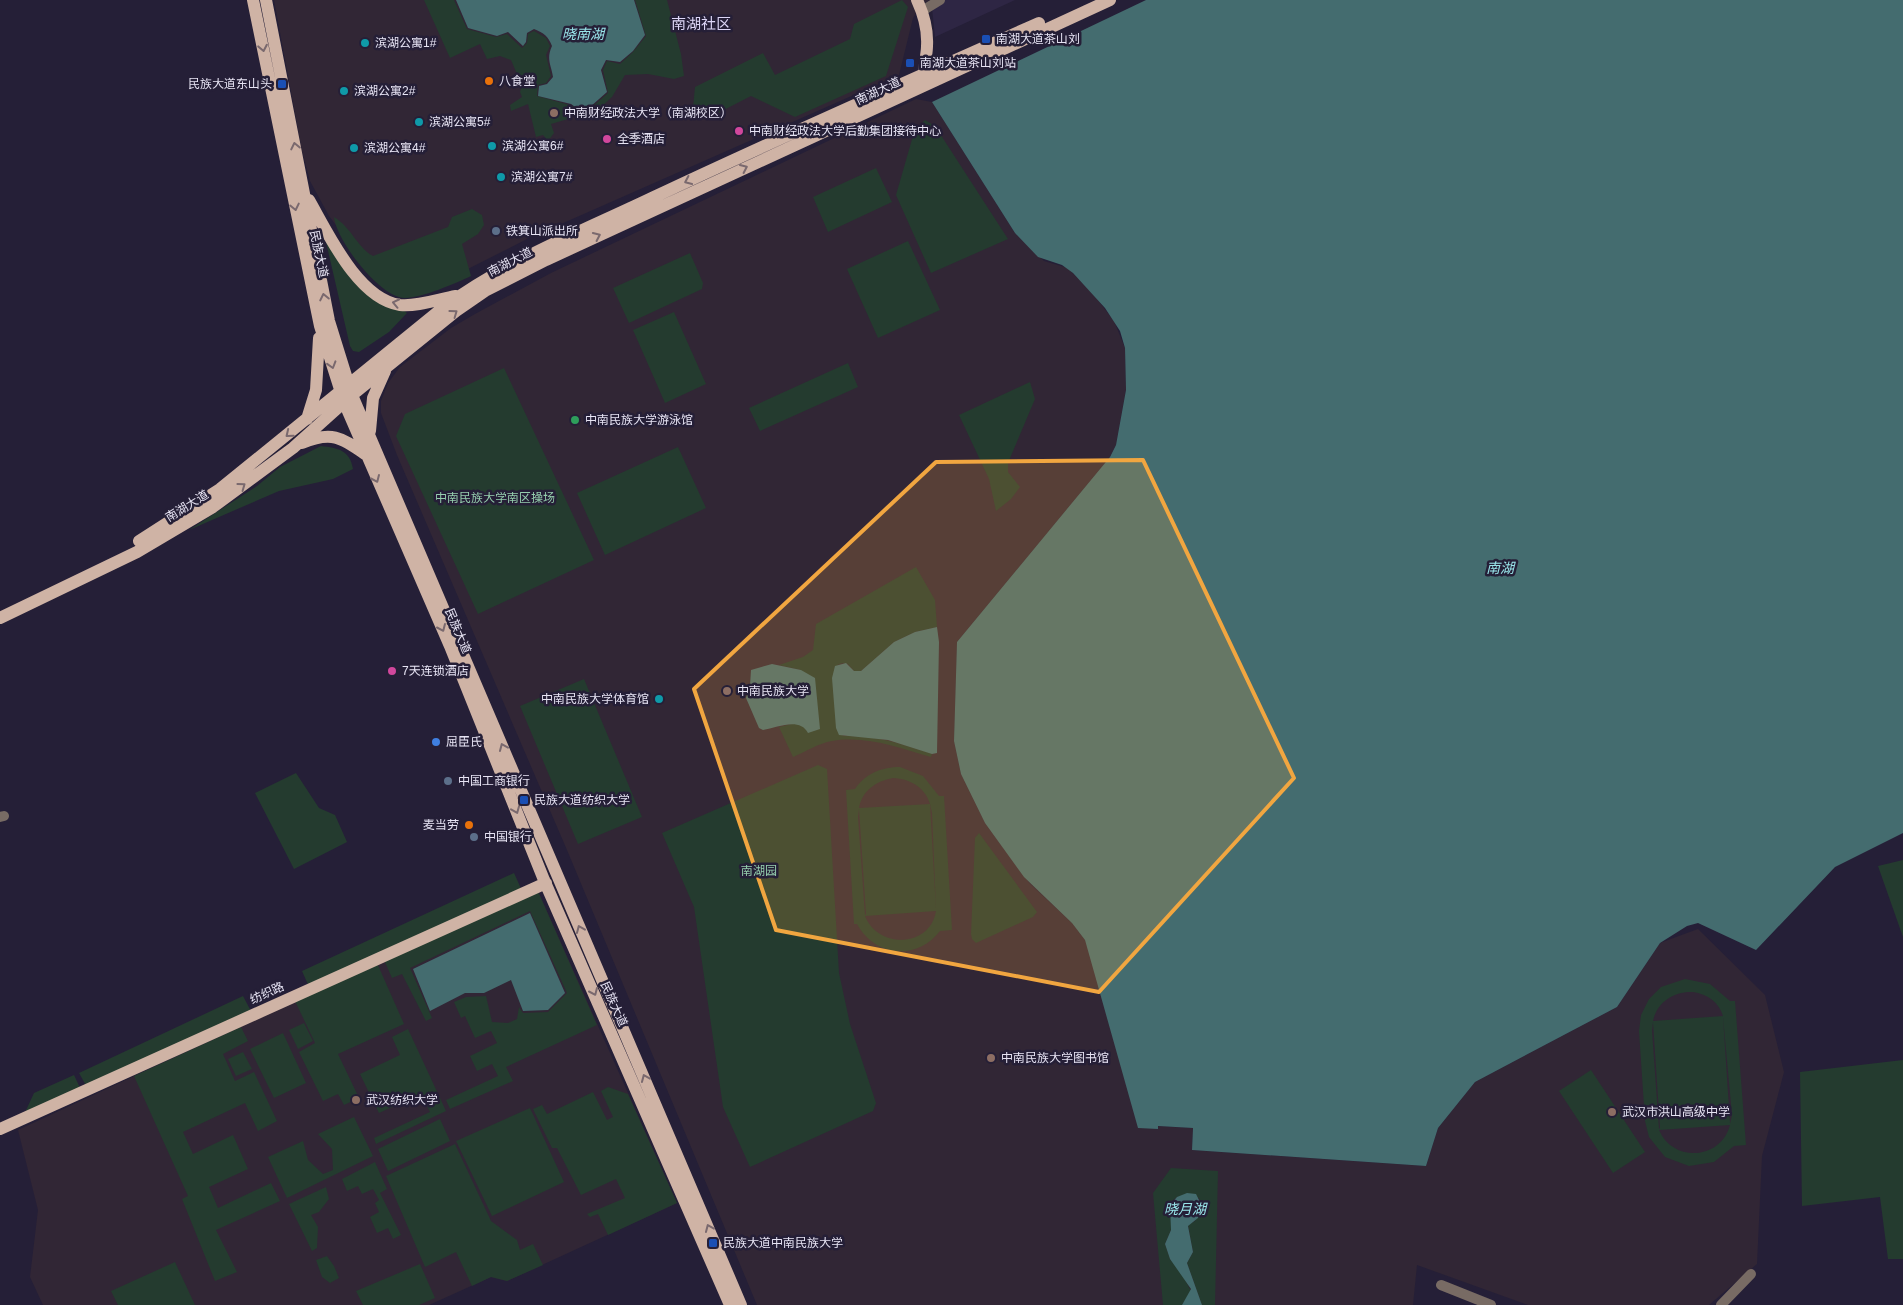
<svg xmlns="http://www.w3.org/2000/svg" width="1903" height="1305" viewBox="0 0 1903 1305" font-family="Helvetica,'Noto Sans SC',sans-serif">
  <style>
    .built { fill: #2e2644 }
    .education { fill: #312635 }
    .green { fill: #243b2f; fill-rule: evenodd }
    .water { fill: #446c6f }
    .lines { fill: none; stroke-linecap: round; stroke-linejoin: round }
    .minor { stroke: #786b64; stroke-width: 10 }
    .major { stroke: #cfb3a5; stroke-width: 12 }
    .oneway { stroke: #7a696e }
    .marked { fill: #f1a640; fill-opacity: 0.2; stroke: #f1a640; stroke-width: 4; stroke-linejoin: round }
    .transit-dot { fill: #1a4fb4; stroke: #251f37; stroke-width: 2 }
    .culture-dot { fill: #0f9aa8; stroke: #251f37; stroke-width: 2 }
    .food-dot { fill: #e8710a; stroke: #251f37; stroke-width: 2 }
    .education-dot { fill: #8d6e63; stroke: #251f37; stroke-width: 2 }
    .hotel-dot { fill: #d1479c; stroke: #251f37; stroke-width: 2 }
    .service-dot { fill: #5c6f8a; stroke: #251f37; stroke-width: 2 }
    .leisure-dot { fill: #2e9e5b; stroke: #251f37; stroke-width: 2 }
    .shop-dot { fill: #3f7fe0; stroke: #251f37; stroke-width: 2 }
    .labels { text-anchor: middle; stroke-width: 5; stroke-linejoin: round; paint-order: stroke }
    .poi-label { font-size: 12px; fill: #e7e4f4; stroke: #251f37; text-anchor: start }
    .street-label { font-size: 12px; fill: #e7e4f4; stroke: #251f37 }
    .park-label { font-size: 12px; fill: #95cead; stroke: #251f37 }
    .water-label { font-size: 14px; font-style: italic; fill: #99e5ea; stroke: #251f37 }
    .quarter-label { font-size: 15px; fill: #ddd6f6; stroke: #251f37 }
  </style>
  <rect width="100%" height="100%" fill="#251f37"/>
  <!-- built -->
  <path class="built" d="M943,0h72l-80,37 -3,-29z"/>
  <!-- education -->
  <path class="education" d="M274,0h656l-10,6 -7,12 -14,57 -372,164 -65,33 -92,-2 -41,-54 -19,-35 -8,-30z
    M916,99l16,3 83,131 29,28 24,7 26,27 20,26 11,27 1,42 -10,55 -6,12 -153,185 -3,99 7,33 24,49 45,61 42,39 13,17 73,189v-3l35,2 -1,22 234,16 12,-38 37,-46 142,-75 43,-64 38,-14 67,66 19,77 -22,84 -5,108 -48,41h-181l-111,-40 -4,40h-656l-190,-455 -170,-395 -16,-42v-12l7,-18 12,-16 51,-39 24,-14 76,-41z
    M537,889l140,314 -170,78 -16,-4 -62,28h-386l-13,-28 8,-67 -20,-80z"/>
  <!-- green -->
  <path class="green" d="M424,0h30l13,29 29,8 11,-3 15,14 5,-5 1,-9 6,-3 12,7 4,8 -4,9 5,21 -5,7 -8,2 -1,11 36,10 8,6 10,-4 17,-15 -5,-23 4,-9 13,3 13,-12 13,-16 -11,-36h32l14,54 3,22 -10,3 -26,-5 -23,1 -13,22 -23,21 -19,-4 -2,5 -17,5 3,9 -6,8 -5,-6 -7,2 -8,-33 -17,7 -1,-6 12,-8 -2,-5 2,-6 -11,-26 -11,-4 -13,3 -7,-15 -30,14z
    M902,0l6,7 -22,69 -91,41 -44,-21 -37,19 -22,3 3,-31 68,-34 12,22 75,-36 4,-15z
    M925,120l10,6 73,113 -77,34 -35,-78 19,-66z
    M876,168l16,34 -64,30 -15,-35z
    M472,209l10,6 2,10 -6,9 -16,10 9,32c-15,7 -49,22 -66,22 -25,0 -69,-58 -71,-81 17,10 23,30 39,39l75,-29 4,-10z
    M908,241l32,69 -62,28 -31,-69z
    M326,242l17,22 64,49 -18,19 -30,20 -6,-1 -3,-5z
    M690,253l13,30 -1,6 -73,34 -16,-35z
    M674,312l32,72 -41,19 -32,-73z
    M848,363l10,24 -98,44 -11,-23z
    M504,368l90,192 -116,54 -82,-178 9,-22z
    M1030,382l5,17 -27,64v9l12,15 -9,12 -15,12 -7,-32 -30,-64z
    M321,446c17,2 29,4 32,23l-20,10 -54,12 -90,39 68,-44 23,-19z
    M678,447l28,61 -101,47 -28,-62z
    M916,567l19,33 2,27 -22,5 -21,10 -33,29h-7l-6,-7c-29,-8 -7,58 -5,72 30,-1 56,7 84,16l5,2 -1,3c-31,-9 -65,-22 -99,-16 -13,2 -27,11 -39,16l-14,-30 17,-4 9,4 -4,-57 -22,-5 24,-8 10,-7 3,-26z
    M584,679l58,138 -64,27 -58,-138z
    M818,765l9,4 12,204 11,51 26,79 -3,8 -123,56 -27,-60 -29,-200 -32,-74z
    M900,767l23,9 16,20h5l8,134 -12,1c-23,30 -65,26 -83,-7h-3l-8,-134 9,-1c11,-16 27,-22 45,-22zM893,778c17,1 32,9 37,26l-71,4c3,-17 17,-27 34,-30zM930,804l2,9 4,97zM859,809l7,105 -1,1 -7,-98zM936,911c-6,37 -58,38 -71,5z
    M296,773l23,35 16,7 12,27 -53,27 -39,-76z
    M979,833l58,79 -4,5 -57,26 -4,-4 -1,-5 4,-96z
    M1903,860v77l-25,-71z
    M514,873l9,20 -213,96 -8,-18z
    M537,889l60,136 -91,42 7,14 -63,28 -4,-9 52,-24 -6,-12 -15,7 -7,-15 27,-13 -6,-12 -16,7 -10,-22 -4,2 -7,-16 12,-5 20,-1 6,26 16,1 9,-4 2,-12 4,6 25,-1 19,-19 -37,-82 -120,57 22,50 -6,3 -24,-47 -10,4 -8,-18z
    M377,963l27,61 -66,30 21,44 -15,7 -6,-11 -15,7 -24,-49 16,-9 -20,-42z
    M1685,979l25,5 20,17h5l11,144 -12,1 -20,16 -25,4 -24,-9 -16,-20 -4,-16 -6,-90 2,-16 8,-16 12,-12zM1693,992c14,2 26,10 30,24l-70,5c4,-19 21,-30 40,-29zM1723,1017l9,98 -2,9v-1zM1653,1022l7,106 -1,1 -7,-98zM1730,1125c-9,35 -57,38 -71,5z
    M243,996l10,19 -165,74 -9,-16z
    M304,1023l9,18 -15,8 -9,-19z
    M241,1027l7,14 -25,13 12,27 19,-9 23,49 -19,10 -13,-28 -62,29 10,22 40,-19 15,34 -39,18 9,21 53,-25 9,18 -64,29 21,42 -22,9 -33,-82 6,-3 -54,-120z
    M408,1029l38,82 -70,33 -2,-6 56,-26 -9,-18 -42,19 -19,-39 40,-19 -8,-18z
    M283,1033l23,50 -32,15 -24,-49z
    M243,1052l9,17 -16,7 -8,-17z
    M1903,1060v199h-15l-8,-62 -78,9 -2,-134z
    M1591,1070l54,82 -32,21 -54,-82z
    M74,1075l8,17 -60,27 12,-26z
    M608,1087l20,7 49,109 -69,32 -10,-21 -8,3 -3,-3 38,-16 -9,-19 -35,16 -24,-47h-5l-19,-39 9,-4 5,9 46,-22 14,28 6,-3 -12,-26z
    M530,1108l34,74 -72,34 -36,-75z
    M354,1117l19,39 -86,42 -19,-41 35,-16 5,19 15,14 10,-4 -1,-21 -14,-15z
    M440,1119l10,22 -62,30 -10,-22z
    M455,1144l36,77 26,19 3,10 13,-6 10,21 -36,16 -16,-4 -19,9 -16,-34 -31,15 -39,-91z
    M375,1162l12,27 -7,4 21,42 -8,4 -5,-11 -11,5 -7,-16 9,-5 -4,-9 4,-3 -6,-11 -11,5 -4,-8 -11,5 -5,-12z
    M1171,1168l47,3 -3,134h-13l-15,-42 6,-11 -5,-27 7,-4 6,-17 -2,-6 -22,-1 -6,5v28l-6,14 5,15 11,13 10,19 -9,14h-19l-10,-112z
    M326,1187l3,12 -10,13 -8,3 7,12 -1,21 -5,3 -23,-47z
    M327,1256l7,10 5,12 -9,5 -8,-6 -6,-17z
    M175,1262l20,43h-77l-7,-14z
    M420,1264l15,34 -16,7h-56l-7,-14z"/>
  <!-- water -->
  <path class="water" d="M456,0h178l11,35 -12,16 -13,11 -14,-2 -5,10 6,22 -17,15 -9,4 -10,-7 -33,-8 1,-10 8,-2 6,-7c-2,-13 -7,-18 -1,-31 -4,-10 -8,-13 -18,-17l-7,4 -1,9 -3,4 -15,-14 -11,4 -29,-8z
    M1146,0h757v833l-68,34 -79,83 -58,-27 -11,3 -27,17 -43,64 -142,75 -37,46 -12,38 -234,-16 1,-22 -35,-2v3l-20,-1 -53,-188 -13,-17 -48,-46 -39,-54 -24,-49 -7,-33 3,-99 153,-185 6,-12 10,-55 -1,-42 -5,-17 -15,-23 -32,-35 -11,-8 -24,-8 -23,-24 -83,-131z
    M937,627l2,15 -2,111 -5,1 -44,-14 -49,-5 -3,-7 -4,-50 3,-12 11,-3 8,8h7l33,-29 21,-10z
    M772,664l29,6 14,8 5,51 -12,4c-8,-16 -30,-6 -45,-3l-4,-2 -13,-30 4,-12 1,-16z
    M530,913l35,80 -17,17 -25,1 -12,-31 -27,13h-19l-35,18 -17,-42z
    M1187,1193l9,1 5,10 -3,14 -10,8 5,26 -6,11 15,42h-20l9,-16 -21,-30 -5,-15 6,-14 -1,-25 7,-8z"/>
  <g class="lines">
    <!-- minor -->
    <path class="minor" d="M922,11l18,-11
      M0,817l4,-1
      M1441,1285l50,20
      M1721,1305l30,-31"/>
    <!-- major -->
    <path class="major" d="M253,0l67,326 24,76 106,244 94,234 186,425
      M266,0l63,321 23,74 389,910
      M917,0c7,15 11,29 10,46 0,11 -5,23 -1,34
      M309,200c19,33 49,99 91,105 17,2 39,-6 56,-9
      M307,419l9,-29 3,-52
      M370,431l3,-33 12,-27
      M302,443c29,-12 39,-6 63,11
      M139,541l81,-52 224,-182c64,-47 139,-76 210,-110 127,-60 256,-117 385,-174
      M0,618l137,-66 76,-45 80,-59 59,-53 104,-84 29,-20 61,-31 564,-260
      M0,1129l546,-246"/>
  </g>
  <!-- one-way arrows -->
  <defs><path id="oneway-chevron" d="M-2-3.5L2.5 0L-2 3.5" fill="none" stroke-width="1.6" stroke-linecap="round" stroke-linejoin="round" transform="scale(1.25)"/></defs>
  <g class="oneway">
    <use href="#oneway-chevron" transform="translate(263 48) rotate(79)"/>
    <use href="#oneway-chevron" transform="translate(295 146) rotate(-102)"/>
    <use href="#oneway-chevron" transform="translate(744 168) rotate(-25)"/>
    <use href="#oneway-chevron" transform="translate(688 181) rotate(155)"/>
    <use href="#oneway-chevron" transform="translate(295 207) rotate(78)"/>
    <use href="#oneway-chevron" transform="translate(597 236) rotate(-25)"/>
    <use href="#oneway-chevron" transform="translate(324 297) rotate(-102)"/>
    <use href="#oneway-chevron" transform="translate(396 303) rotate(-168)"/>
    <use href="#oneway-chevron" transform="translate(454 313) rotate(-36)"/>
    <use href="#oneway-chevron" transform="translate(332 365) rotate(73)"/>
    <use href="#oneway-chevron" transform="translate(289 434) rotate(141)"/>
    <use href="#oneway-chevron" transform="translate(376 479) rotate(66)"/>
    <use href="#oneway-chevron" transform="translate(242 486) rotate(-36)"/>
    <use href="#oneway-chevron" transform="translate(442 628) rotate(66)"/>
    <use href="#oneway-chevron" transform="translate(503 747) rotate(-113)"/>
    <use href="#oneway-chevron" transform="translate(516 810) rotate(68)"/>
    <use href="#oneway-chevron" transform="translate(580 929) rotate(-113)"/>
    <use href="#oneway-chevron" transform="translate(594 992) rotate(66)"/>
    <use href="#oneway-chevron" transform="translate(645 1078) rotate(-113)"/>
    <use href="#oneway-chevron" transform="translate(709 1228) rotate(-113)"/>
  </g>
  <!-- marked area -->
  <path class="marked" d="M1143,460l151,318 -195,214 -323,-62 -82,-241 242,-227z"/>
  <!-- markers -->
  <g class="transit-dot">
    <rect x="981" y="34" width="10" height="10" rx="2.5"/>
    <rect x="905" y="58" width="10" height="10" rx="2.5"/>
    <rect x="277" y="79" width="10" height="10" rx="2.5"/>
    <rect x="519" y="795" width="10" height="10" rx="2.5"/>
    <rect x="708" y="1238" width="10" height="10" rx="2.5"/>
  </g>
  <g class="culture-dot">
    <circle cx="365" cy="43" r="5"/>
    <circle cx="344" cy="91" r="5"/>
    <circle cx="419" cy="122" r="5"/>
    <circle cx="492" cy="146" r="5"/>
    <circle cx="354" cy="148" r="5"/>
    <circle cx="501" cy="177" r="5"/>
    <circle cx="659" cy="699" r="5"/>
  </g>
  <g class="food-dot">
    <circle cx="489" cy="81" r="5"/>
    <circle cx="469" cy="825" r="5"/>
  </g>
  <g class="education-dot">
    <circle cx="554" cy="113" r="5"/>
    <circle cx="727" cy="691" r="5"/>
    <circle cx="991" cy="1058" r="5"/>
    <circle cx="356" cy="1100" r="5"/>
    <circle cx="1612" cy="1112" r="5"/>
  </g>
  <g class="hotel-dot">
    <circle cx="739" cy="131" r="5"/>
    <circle cx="607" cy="139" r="5"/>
    <circle cx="392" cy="671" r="5"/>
  </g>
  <g class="service-dot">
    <circle cx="496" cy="231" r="5"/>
    <circle cx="448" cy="781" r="5"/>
    <circle cx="474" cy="837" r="5"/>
  </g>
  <circle class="leisure-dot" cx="575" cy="420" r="5"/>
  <circle class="shop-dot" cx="436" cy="742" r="5"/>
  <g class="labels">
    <!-- poi labels -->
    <g class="poi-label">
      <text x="996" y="43">南湖大道茶山刘</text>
      <text x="375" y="47">滨湖公寓1#</text>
      <text x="920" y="67">南湖大道茶山刘站</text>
      <text x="499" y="85">八食堂</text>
      <text x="272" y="88" text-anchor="end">民族大道东山头</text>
      <text x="354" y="95">滨湖公寓2#</text>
      <text x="564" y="117">中南财经政法大学（南湖校区）</text>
      <text x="429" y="126">滨湖公寓5#</text>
      <text x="749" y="135">中南财经政法大学后勤集团接待中心</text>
      <text x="617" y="143">全季酒店</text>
      <text x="502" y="150">滨湖公寓6#</text>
      <text x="364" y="152">滨湖公寓4#</text>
      <text x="511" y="181">滨湖公寓7#</text>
      <text x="506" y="235">铁箕山派出所</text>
      <text x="585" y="424">中南民族大学游泳馆</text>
      <text x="402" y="675">7天连锁酒店</text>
      <text x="737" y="695">中南民族大学</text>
      <text x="649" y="703" text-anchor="end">中南民族大学体育馆</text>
      <text x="446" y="746">屈臣氏</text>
      <text x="458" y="785">中国工商银行</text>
      <text x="534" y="804">民族大道纺织大学</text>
      <text x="459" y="829" text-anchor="end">麦当劳</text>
      <text x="484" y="841">中国银行</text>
      <text x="1001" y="1062">中南民族大学图书馆</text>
      <text x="366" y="1104">武汉纺织大学</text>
      <text x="1622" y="1116">武汉市洪山高级中学</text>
      <text x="723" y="1247">民族大道中南民族大学</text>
    </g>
    <!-- street labels -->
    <g class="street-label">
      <text transform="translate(878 91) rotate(-25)" y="4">南湖大道</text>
      <text transform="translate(319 254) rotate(78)" y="4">民族大道</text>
      <text transform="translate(510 262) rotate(-27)" y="4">南湖大道</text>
      <text transform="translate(187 506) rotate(-32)" y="4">南湖大道</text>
      <text transform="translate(458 631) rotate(67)" y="4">民族大道</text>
      <text transform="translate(267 993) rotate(-24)" y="4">纺织路</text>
      <text transform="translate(614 1004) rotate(66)" y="4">民族大道</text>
    </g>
    <!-- park labels -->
    <g class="park-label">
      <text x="495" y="502">中南民族大学南区操场</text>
      <text x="759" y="875">南湖园</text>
    </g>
    <!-- water labels -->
    <g class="water-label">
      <text x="583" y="39">晓南湖</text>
      <text x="1500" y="573">南湖</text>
      <text x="1185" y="1214">晓月湖</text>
    </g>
    <!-- quarter labels -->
    <g class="quarter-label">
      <text x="701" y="29">南湖社区</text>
    </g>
  </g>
</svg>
